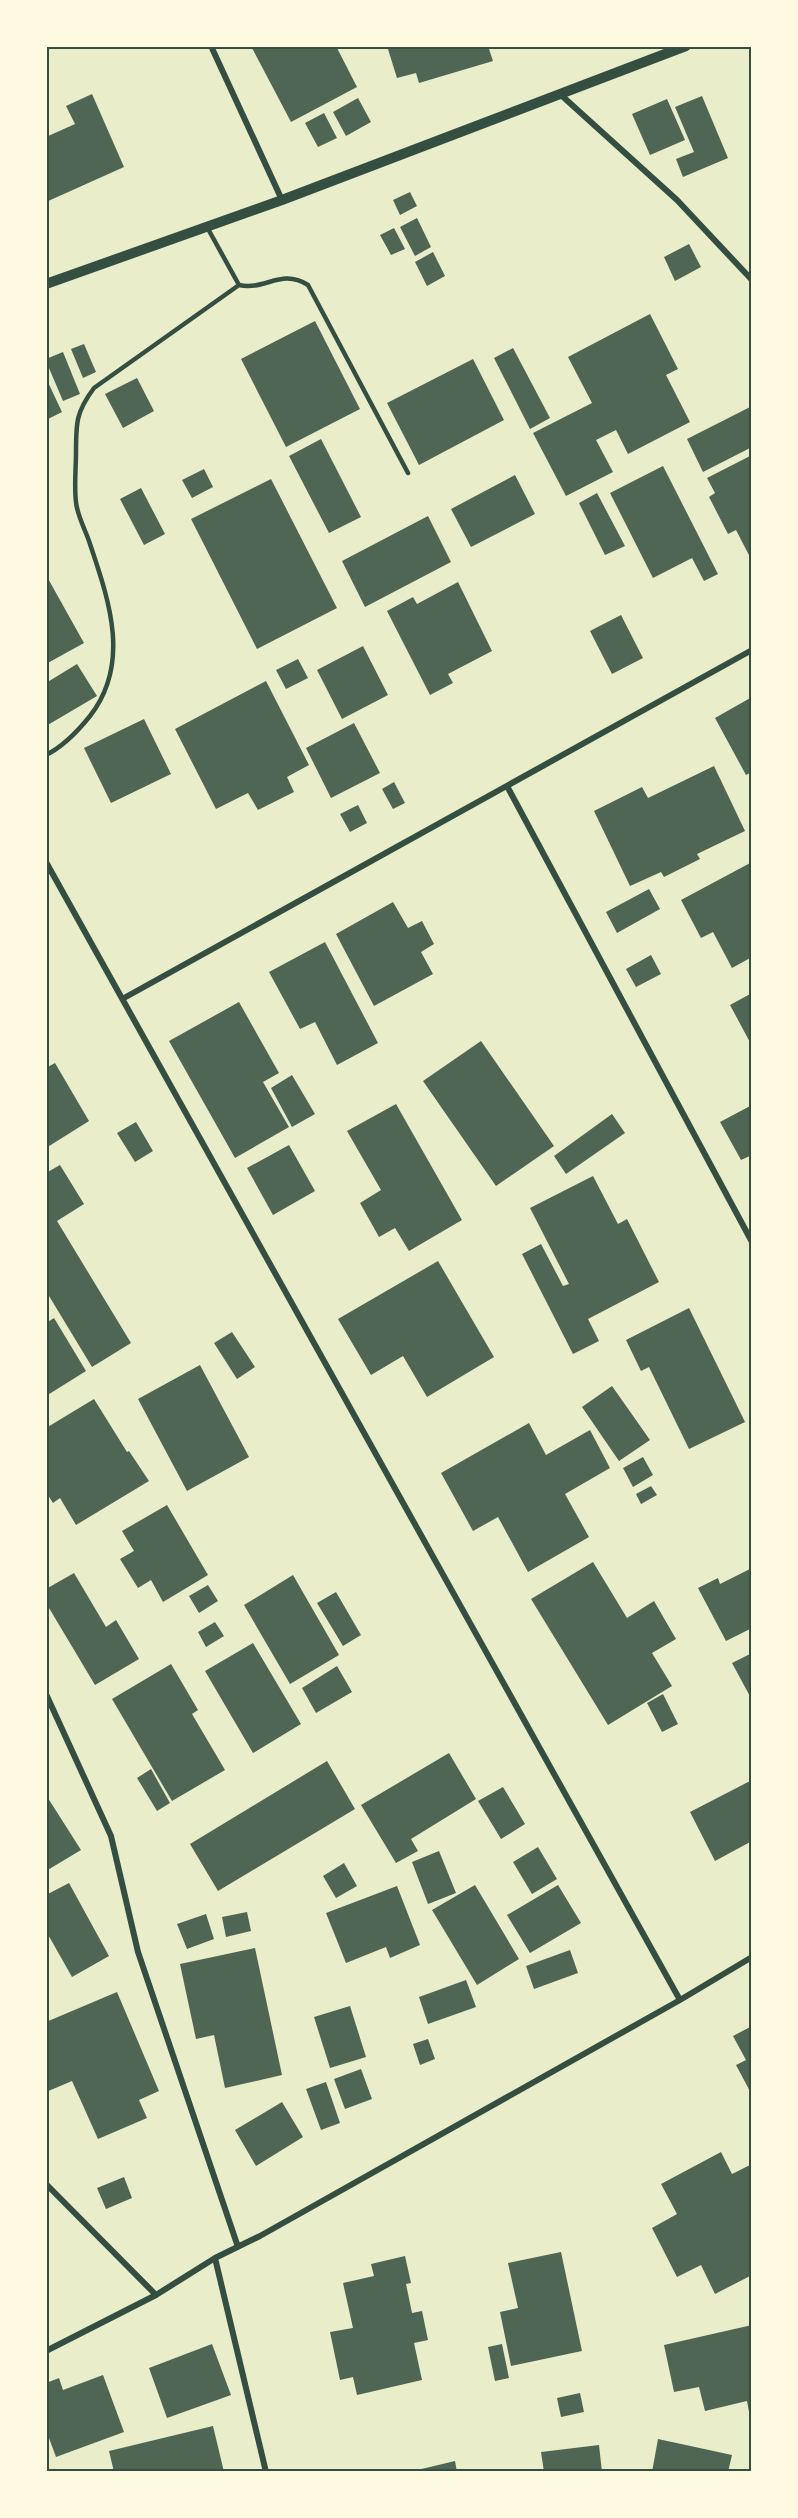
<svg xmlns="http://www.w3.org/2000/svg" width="798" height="2518" viewBox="0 0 798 2518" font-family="'Public Sans',sans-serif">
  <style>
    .building { fill: #4f6655 }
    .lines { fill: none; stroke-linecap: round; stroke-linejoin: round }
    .service { stroke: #344e41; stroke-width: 4.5 }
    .minor { stroke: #344e41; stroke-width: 6 }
    .tertiary { stroke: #344e41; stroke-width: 10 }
    .neatline { fill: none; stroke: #344e41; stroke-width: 2 }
  </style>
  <rect width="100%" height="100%" fill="#e9edc9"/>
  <!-- building -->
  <path class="building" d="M251,46h85l21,41 -66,35z
    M387,46h101l5,15 -74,22 -3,-10 -19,5z
    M92,94l32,73 -78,35v-65l29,-13 -9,-18z
    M702,96l26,62 -45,19 -7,-18 18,-7 -19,-45z
    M358,98l13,24 -25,14 -13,-24z
    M667,99l18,41 -35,15 -18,-41z
    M324,113l13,25 -19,9 -13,-24z
    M410,192l7,14 -17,9 -7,-15z
    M417,218l14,29 -16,9 -15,-29z
    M394,228l11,21 -14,6 -11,-20z
    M689,244l12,23 -26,14 -11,-24z
    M433,252l12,24 -18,10 -12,-24z
    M650,314l28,55 -12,6 24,47 -62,32 -12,-24 -20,10 17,32 -47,24 -33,-63 59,-30 -24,-46z
    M315,321l45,88 -74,38 -45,-88z
    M84,344l12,28 -13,6 -12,-29z
    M513,348l37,70 -20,11 -36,-71z
    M63,352l17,42 -17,7 -17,-40v-2z
    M473,359l31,61 -85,45 -32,-62z
    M46,378l16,34 -16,8z
    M137,378l17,33 -31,17 -18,-34z
    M752,406v41l-49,25 -16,-33z
    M321,439l40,78 -32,16 -40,-77z
    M752,455v106l-16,-31 -8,4 -19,-37 6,-4 -8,-15z
    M663,466l55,108 -14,7 -12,-23 -39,20 -43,-85z
    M204,469l9,18 -21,11 -10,-18z
    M515,475l20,39 -64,33 -20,-38z
    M271,479l66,129 -80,41 -66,-130z
    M141,488l24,46 -21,11 -24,-46z
    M597,493l28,53 -20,9 -26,-52z
    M428,516l23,46 -86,45 -23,-46z
    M46,575l38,68 -38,21z
    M458,582l34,69 -44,23 5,9 -23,12 -43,-84 26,-14 4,7z
    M621,615l22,43 -31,16 -22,-43z
    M363,646l25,49 -46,24 -25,-49z
    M298,659l10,19 -22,11 -10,-19z
    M77,664l20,32 -51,30v-43z
    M266,681l43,84 -22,12 7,15 -36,18 -10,-17 -32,16 -41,-80z
    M752,697v75l-6,3 -31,-57z
    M144,719l27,55 -60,29 -27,-55z
    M354,723l26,50 -49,25 -25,-50z
    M714,766l31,65 -48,23 3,5 -36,18 -3,-5 -31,14 -36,-75 48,-24 6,11z
    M394,782l11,21 -12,6 -11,-20z
    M358,805l9,18 -17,9 -10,-18z
    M752,862v95l-20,11 -19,-36 -12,6 -20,-38z
    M649,889l11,20 -43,24 -11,-21z
    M393,902l15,26 14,-7 12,23 -13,8 12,22 -59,32 -38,-72z
    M325,942l53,101 -41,22 -22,-43 -15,7 -31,-57z
    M651,955l10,19 -25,13 -10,-18z
    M752,993v53l-22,-41z
    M239,1002l40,71 -16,9 26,45 -54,31 -66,-117z
    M481,1041l73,105 -58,40 -73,-105z
    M55,1063l34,58 -43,27v-80z
    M292,1075l23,39 -23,13 -21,-39z
    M396,1104l66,116 -53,31 -14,-23 -16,9 -19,-34 21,-13 -34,-59z
    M752,1105v50l-11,5 -21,-38z
    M612,1114l13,19 -59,41 -12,-18z
    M136,1122l17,29 -18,11 -18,-29z
    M289,1145l26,46 -42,24 -26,-47z
    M60,1165l24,39 -27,17 74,122 -39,24 -46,-76v-118z
    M593,1176l25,48 9,-5 32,63 -71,37 11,22 -26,13 -51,-100 19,-10 22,42 6,-2 -39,-76z
    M438,1261l56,96 -67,40 -24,-41 -32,19 -33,-56z
    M689,1308l56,114 -56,27 -40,-82 -8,4 -15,-31z
    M54,1318l32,53 -40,25v-73z
    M232,1332l23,35 -18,12 -23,-36z
    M200,1365l49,92 -62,34 -49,-92z
    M612,1386l38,54 -31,21 -37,-54z
    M94,1399l33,53 2,-1 20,30 -73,44 -16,-27 -7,5 -7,-11v-64z
    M529,1423l17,32 44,-25 20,38 -45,26 24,43 -61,35 -30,-55 -25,14 -32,-58z
    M643,1457l10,18 -20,12 -10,-19z
    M651,1486l6,9 -16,9 -5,-10z
    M167,1505l41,70 -45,27 -12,-22 -13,8 -18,-29 14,-8 -12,-20z
    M593,1562l34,56 27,-17 22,38 -24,14 20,33 -64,39 -77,-126z
    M752,1568v60l-26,13 -28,-53 20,-10 2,6z
    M74,1573l32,54 10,-7 23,39 -44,26 -49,-82v-14z
    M293,1575l46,80 -49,29 -46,-79z
    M208,1585l10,16 -19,12 -10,-17z
    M336,1592l25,43 -18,11 -26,-43z
    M215,1622l9,14 -18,11 -8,-15z
    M253,1643l48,81 -48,29 -48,-82z
    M752,1653v47l-20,-37z
    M171,1664l27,46 -6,4 33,56 -53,31 -60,-102z
    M337,1666l15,26 -36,21 -14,-25z
    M663,1694l15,30 -16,8 -15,-29z
    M449,1753l27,46 -65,40 7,12 -22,12 -35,-58z
    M327,1761l28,48 -137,82 -28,-47z
    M151,1769l19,34 -13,8 -20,-33z
    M752,1780v61l-37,20 -25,-49z
    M503,1787l22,37 -24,15 -23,-38z
    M46,1795l35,55 -35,21z
    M538,1847l19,32 -25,15 -19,-32z
    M439,1851l17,42 -28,11 -16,-42z
    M344,1863l13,23 -21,12 -13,-22z
    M69,1883l40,73 -37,21 -26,-46v-36z
    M475,1885l44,74 -42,26 -45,-75z
    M558,1885l23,38 -51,30 -23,-38z
    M397,1886l23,59 -30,13 -4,-11 -40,16 -20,-50z
    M247,1912l4,19 -25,6 -4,-20z
    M206,1914l8,25 -27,10 -10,-25z
    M255,1948l27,127 -57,13 -11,-53 -18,4 -16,-75z
    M570,1950l8,23 -44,16 -8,-23z
    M466,1980l10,27 -48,17 -9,-27z
    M117,1992l42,99 -20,9 8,18 -49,21 -26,-58 -26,11v-70z
    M350,2006l16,51 -36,11 -16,-51z
    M752,2026v69l-16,-30 10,-5 -13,-24z
    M428,2039l7,20 -15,6 -7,-21z
    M361,2069l11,30 -27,10 -11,-30z
    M326,2082l14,41 -19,7 -15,-41z
    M282,2102l21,35 -47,29 -21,-36z
    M721,2152l11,22 20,-10v111l-37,19 -14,-29 -24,12 -25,-49 25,-14 -16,-30z
    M124,2177l8,21 -26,11 -9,-21z
    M561,2252l21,99 -71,15 -11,-54 18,-4 -10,-45z
    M405,2256l6,27 -5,1 6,29 10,-2 6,29 -14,3 8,37 -65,15 -4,-18 -13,3 -10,-48 23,-4 -10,-45 31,-7 -3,-12z
    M752,2325v87h-3l-2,-11 -42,10 -6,-24 -25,5 -10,-47z
    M212,2344l19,51 -64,23 -18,-50z
    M502,2344l7,34 -14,3 -7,-34z
    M103,2375l21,57 -68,25 -10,-27v-47l13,-5 4,12z
    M580,2393l4,19 -23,5 -4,-19z
    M213,2426l11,46h-110l-5,-21z
    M658,2439l74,16 -4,17h-76z
    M599,2445l3,27h-58l-3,-20z
    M455,2461l2,11h-43l-1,-1z"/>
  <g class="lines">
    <!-- service -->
    <path class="service" d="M207,227l32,58c26,6 42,-17 69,0l100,188
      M46,755c18,-9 32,-24 44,-39 42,-54 18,-118 -1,-175 -4,-12 -12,-26 -13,-39 -2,-16 0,-34 0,-50 0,-29 0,-40 18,-64l145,-103"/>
    <!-- minor -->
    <path class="minor" d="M211,46l71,154
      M561,95l116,105 75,80
      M507,786l245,456
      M46,862l634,1138
      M124,998l628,-348
      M46,1694l65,142 27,116 100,295
      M46,2184l110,111
      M215,2258l51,214
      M46,2351l110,-56 59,-37 45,-22 420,-236 72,-43"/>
    <!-- tertiary -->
    <path class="tertiary" d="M46,284l236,-84 404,-154"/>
  </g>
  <!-- border -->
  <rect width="798" height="2518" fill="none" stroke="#fefae0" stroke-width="96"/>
  <rect x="48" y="48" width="702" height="2422" class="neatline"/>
</svg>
